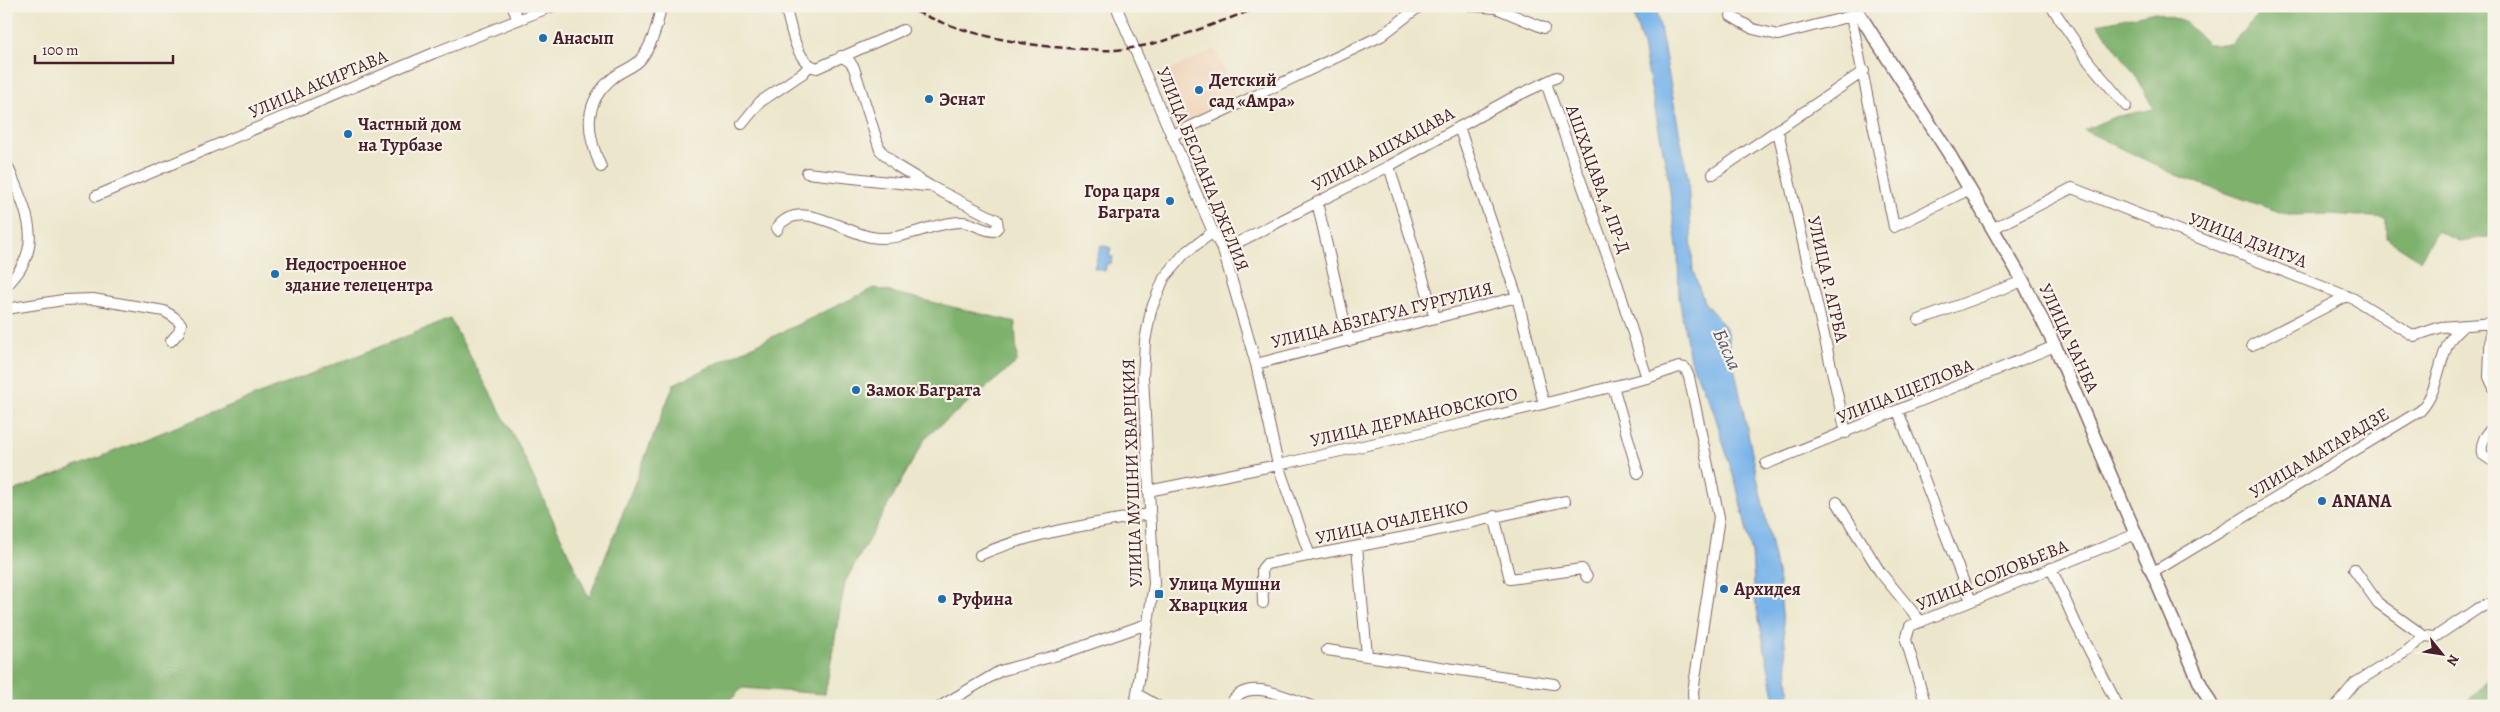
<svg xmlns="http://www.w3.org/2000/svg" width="2500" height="712" viewBox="0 0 2500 712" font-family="Alegreya,serif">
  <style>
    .built { fill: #f0d6bc }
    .forest { fill: #7db16c; stroke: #64684c }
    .water { fill: #79b4ea; stroke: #626a8a }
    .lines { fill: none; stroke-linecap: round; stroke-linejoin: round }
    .minor-casing { stroke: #836563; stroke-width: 12 }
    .tertiary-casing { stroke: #836563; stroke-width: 15 }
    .minor { stroke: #fff; stroke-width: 10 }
    .tertiary { stroke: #fff; stroke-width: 12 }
    .rail { stroke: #4a1f2b; stroke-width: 2.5; stroke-dasharray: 8 4; stroke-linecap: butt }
    .poi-dot { fill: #1f6fb2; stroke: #f7f3e8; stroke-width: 2 }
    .labels { text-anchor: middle; stroke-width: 4.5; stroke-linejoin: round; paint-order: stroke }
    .poi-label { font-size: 18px; font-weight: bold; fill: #4a1f2b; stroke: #f7f3e8; text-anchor: start }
    .street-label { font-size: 18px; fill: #4a1f2b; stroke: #f7f3e8 }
    .water-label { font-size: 19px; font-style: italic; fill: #5a536e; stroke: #f7f3e8 }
  </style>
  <rect width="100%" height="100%" fill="#f7f3e8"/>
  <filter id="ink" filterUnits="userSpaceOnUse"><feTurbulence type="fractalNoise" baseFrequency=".02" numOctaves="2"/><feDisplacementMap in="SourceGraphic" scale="10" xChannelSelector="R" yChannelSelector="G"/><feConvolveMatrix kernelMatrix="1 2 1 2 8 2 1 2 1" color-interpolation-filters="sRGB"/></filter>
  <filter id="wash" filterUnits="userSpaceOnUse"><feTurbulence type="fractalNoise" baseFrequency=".0096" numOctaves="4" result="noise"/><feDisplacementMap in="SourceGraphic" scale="20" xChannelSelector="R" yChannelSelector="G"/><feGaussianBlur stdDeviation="1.12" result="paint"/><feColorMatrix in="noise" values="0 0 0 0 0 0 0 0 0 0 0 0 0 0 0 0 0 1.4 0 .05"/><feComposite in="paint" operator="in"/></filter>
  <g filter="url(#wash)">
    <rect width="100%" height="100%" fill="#ece7cc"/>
    <!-- built -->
    <path class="built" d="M1215,49l25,56 -56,25 -25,-55z"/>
    <!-- forest -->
    <path class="forest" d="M2273,6h221v230l-35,5 -22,-10 -17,29 -34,-22v-20l-55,-4 -43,1 -112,-40 -92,-45 30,-13 40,-8 -20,-36 -36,-49 58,-12 29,10 23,22h23l22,-24z
      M874,288l141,34 2,40 -91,75 -81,145 -20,112 -83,-6 -17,18h-719v-212l444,-175 70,129 69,150 85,-214z
      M2494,671v35h-37c16,-8 27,-20 37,-35z"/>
    <!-- water -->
    <path class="water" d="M1631,6h25l32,173 5,92 11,31 22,26 53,254 11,114 5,10h-19l-21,-107 -3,-45 -15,-66 -24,-79 -23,-49 -11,-63 -1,-42 -10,-79 -25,-130z
      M1101,245l10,3 -2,8 4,1 -2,7 -4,-1 -2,8 -11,-3z"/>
  </g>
  <g filter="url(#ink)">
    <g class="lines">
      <!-- minor casing -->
      <g class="minor-casing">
        <path id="minor" d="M513,6l4,13
          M785,6c6,19 10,57 32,62l86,-38
          M1116,6l97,226 10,18 33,114 22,101 32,91
          M1472,6l24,2 48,20
          M1853,6l-2,10 43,211 76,-38
          M2051,6l38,56 37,44
          M1731,16l22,13 25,6 73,-19 5,1
          M1546,83l72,203
          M742,124l18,-22 43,-29 6,-7
          M1459,127l58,170 27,107
          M1778,131l68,302
          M1173,135l208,-99 39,-30
          M6,162c18,46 43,83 0,124
          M1389,166l46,152
          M601,167c-15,-34 -19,-65 13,-90 7,-6 20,-10 26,-17 12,-14 18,-36 21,-54
          M807,173l119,13
          M1713,174l151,-103
          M96,196l338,-143 119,-47
          M1317,202l32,139
          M1994,228l78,-40 282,111 60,37 27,-9 53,-4
          M777,230v-2c22,-31 66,4 94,9 31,6 60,-15 90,-15 12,0 21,9 33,9l4,-4 -1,-7 -67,-34 -33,-20 -17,-16 -26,-82 -4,-6 -9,-6
          M1223,250l166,-84 121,-67 47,-22
          M1619,289l28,89
          M6,309l57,-9 30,-1 71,12 10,6 7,7 -2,8 -8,9
          M1919,320l104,-39
          M2491,324l-2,53 5,11
          M2252,345l95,-49
          M1256,364l261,-67
          M1613,386l25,87
          M1898,411l73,190
          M2494,425c-7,9 -14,16 -12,29l12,8
          M1766,464l289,-118
          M1148,491l130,-26 192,-43 177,-44 32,-11 6,1 4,9 30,140 -26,175 1,14
          M1837,502l43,70 41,50
          M1494,516l16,63 72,-10 5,8
          M1357,547l10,108
          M980,555c53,-23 112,-31 169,-41
          M2051,568l25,56 42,82
          M2354,569l24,34 46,33 11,1 42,-28 17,-7
          M2152,573l268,-162c19,-20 17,-47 30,-71 3,-5 9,-10 13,-14
          M1263,603l-1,-34 4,-5 155,-30 144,-33
          M1327,650l227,34
          M1137,694l21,12
          M941,706l59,-35 61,-17 86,-30
          M1135,706l19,-122 -11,-207 2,-36 6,-31 13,-32 20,-24 29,-22
          M1230,706c14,-32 58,-8 81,0
          M1926,706l-20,-66 4,-14 226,-92
          M2336,706l19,-23 52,-32 17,-15"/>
      </g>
      <!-- tertiary casing -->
      <g class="tertiary-casing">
        <path id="tertiary" d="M1854,6l94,146 75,129 32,65 144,335 13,25"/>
      </g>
      <!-- minor -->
      <use href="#minor" class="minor"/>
      <!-- tertiary -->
      <use href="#tertiary" class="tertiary"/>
      <!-- rail -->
      <path class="rail" d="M905,6c54,28 116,40 176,43 11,0 23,2 34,1 50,-4 101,-28 149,-44"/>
    </g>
  </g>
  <!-- markers -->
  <g class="poi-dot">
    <circle cx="543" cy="38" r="5"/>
    <circle cx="1199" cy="90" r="5"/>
    <circle cx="929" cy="99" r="5"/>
    <circle cx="348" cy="134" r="5"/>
    <circle cx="1170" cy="201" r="5"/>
    <circle cx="275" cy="274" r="5"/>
    <circle cx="856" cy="390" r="5"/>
    <circle cx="2322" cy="501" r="5"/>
    <circle cx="1724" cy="589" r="5"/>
    <rect x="1154" y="589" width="10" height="10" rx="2.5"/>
    <circle cx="942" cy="599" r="5"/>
  </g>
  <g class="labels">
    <!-- poi labels -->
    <g class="poi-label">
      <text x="553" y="44">Анасып</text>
      <text x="1209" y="86">Детский<tspan x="1209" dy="21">сад «Амра»</tspan></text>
      <text x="939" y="105">Эснат</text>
      <text x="358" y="130">Частный дом<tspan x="358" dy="21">на Турбазе</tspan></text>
      <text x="1160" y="197" text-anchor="end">Гора царя<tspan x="1160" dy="21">Баграта</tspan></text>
      <text x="285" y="270">Недостроенное<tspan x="285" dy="21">здание телецентра</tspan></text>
      <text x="866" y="396">Замок Баграта</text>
      <text x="2332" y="507">ANANA</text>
      <text x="1169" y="590">Улица Мушни<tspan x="1169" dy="21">Хварцкия</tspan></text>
      <text x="1734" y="595">Архидея</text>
      <text x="952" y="605">Руфина</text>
    </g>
    <!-- street labels -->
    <g class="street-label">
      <text transform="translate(318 84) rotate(-23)" y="6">УЛИЦА АКИРТАВА</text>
      <text transform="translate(1383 149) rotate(-28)" y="6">УЛИЦА АШХАЦАВА</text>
      <text transform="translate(1203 169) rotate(68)" y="6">УЛИЦА БЕСЛАНА ДЖЕЛИЯ</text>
      <text transform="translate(1598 179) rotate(70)" y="6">АШХАЦАВА, 4 ПР-Д</text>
      <text transform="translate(2248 240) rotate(21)" y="6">УЛИЦА ДЗИГУА</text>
      <text transform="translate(1828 279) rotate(77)" y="6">УЛИЦА Р. АГРБА</text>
      <text transform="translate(1382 315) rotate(-14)" y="6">УЛИЦА АБЗГАГУА ГУРГУЛИЯ</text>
      <text transform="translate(2069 338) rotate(65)" y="6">УЛИЦА ЧАНБА</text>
      <text transform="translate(1905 391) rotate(-22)" y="6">УЛИЦА ЩЕГЛОВА</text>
      <text transform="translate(1414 417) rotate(-13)" y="6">УЛИЦА ДЕРМАНОВСКОГО</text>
      <text transform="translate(2319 453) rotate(-31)" y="6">УЛИЦА МАТАРАДЗЕ</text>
      <text transform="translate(1132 473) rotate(-92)" y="6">УЛИЦА МУШНИ ХВАРЦКИЯ</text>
      <text transform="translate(1392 522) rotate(-12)" y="6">УЛИЦА ОЧАЛЕНКО</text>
      <text transform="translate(1992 575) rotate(-22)" y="6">УЛИЦА СОЛОВЬЕВА</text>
    </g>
    <!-- water labels -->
    <g class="water-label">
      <text transform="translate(1728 349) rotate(66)" y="7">Басла</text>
    </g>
  </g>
  <!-- margin -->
  <rect width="2500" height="712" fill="none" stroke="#f7f3e8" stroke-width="25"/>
  <!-- north arrow -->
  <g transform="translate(2442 654) rotate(120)" stroke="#f7f3e8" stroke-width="4" paint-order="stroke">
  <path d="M0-4L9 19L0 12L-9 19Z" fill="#4a1f2b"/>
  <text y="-8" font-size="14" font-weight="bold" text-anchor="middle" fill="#4a1f2b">N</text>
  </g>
  <!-- scale -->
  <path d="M35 55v8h138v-8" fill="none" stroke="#4a1f2b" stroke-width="2.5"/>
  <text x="42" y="55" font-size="15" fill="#4a1f2b" stroke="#f7f3e8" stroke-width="4" paint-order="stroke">100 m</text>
</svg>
